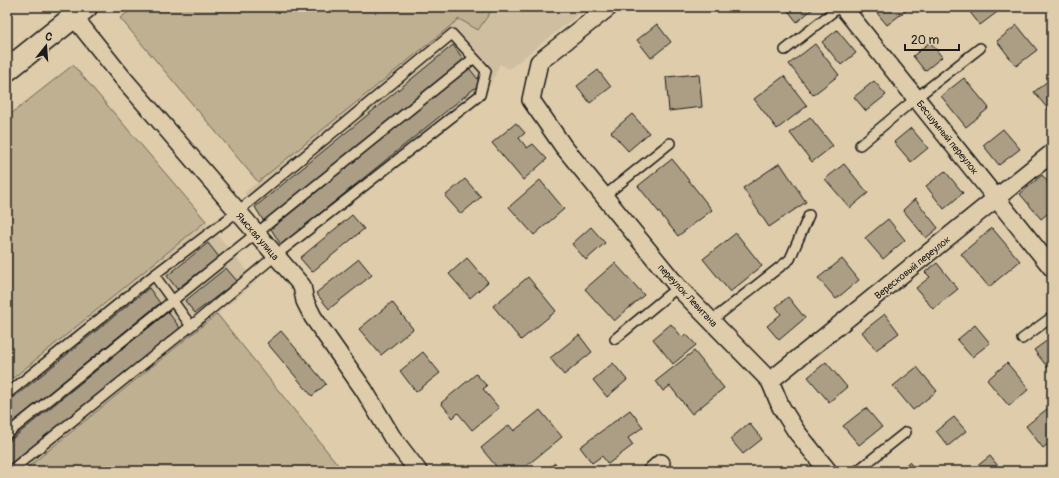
<svg xmlns="http://www.w3.org/2000/svg" width="1059" height="478" viewBox="0 0 1059 478" font-family="Pangolin,sans-serif">
  <style>
    .built { fill: #cfbe9f }
    .green { fill: #bfb092; stroke: #6e6657 }
    .building { fill: #ab9e85; stroke: #1c1c1c }
    .lines { fill: none; stroke-linecap: round; stroke-linejoin: round }
    .service-casing { stroke: #1c1c1c; stroke-width: 12 }
    .minor-casing { stroke: #1c1c1c; stroke-width: 20 }
    .tertiary-casing { stroke: #1c1c1c; stroke-width: 25 }
    .service { stroke: #deccaa; stroke-width: 9 }
    .minor { stroke: #deccaa; stroke-width: 17 }
    .tertiary { stroke: #deccaa; stroke-width: 22 }
    .labels { text-anchor: middle; stroke-width: 3; stroke-linejoin: round; paint-order: stroke }
    .street-label { font-size: 10px; fill: #1c1c1c; stroke: #deccaa }
  </style>
  <rect width="100%" height="100%" fill="#deccaa"/>
  <filter id="ink" filterUnits="userSpaceOnUse"><feTurbulence type="fractalNoise" baseFrequency=".025" numOctaves="2"/><feDisplacementMap in="SourceGraphic" scale="8" xChannelSelector="R" yChannelSelector="G"/><feConvolveMatrix kernelMatrix="1 2 1 2 8 2 1 2 1" color-interpolation-filters="sRGB"/></filter>
  <g filter="url(#ink)">
    <!-- built -->
    <path class="built" d="M496,7h92l-79,62 -9,-5 -18,38 -194,152 -44,-61 215,-174 19,11z
      M206,221l50,61 -233,189h-16v-88z"/>
    <!-- green -->
    <path class="green" d="M135,7h359l-16,23 -19,-11 -201,163 -138,-164z
      M73,65l133,156 -199,162v-266z
      M217,314l126,157h-320z"/>
    <!-- building -->
    <path class="building" d="M785,7h30l-18,15z
      M872,7h34l2,2 -21,16z
      M966,7h31l3,3 -20,15z
      M657,24l14,18 -20,16 -14,-18z
      M1017,25l20,25 -21,16 -19,-25z
      M837,30l19,23 -15,12 -19,-23z
      M930,42l12,15 -17,14 -12,-15z
      M815,44l24,31 -26,20 -24,-31z
      M453,45l11,15 -200,162 -9,-15z
      M469,68l12,15 -200,162 -10,-16z
      M598,70l13,17 -21,16 -13,-17z
      M699,74l3,33 -33,4 -3,-34z
      M784,76l23,30 -30,23 -23,-30z
      M964,78l25,30 -23,19 -25,-31z
      M1050,79l2,2v33l-18,-22z
      M874,81l12,14 -20,16 -12,-14z
      M632,114l17,19 -21,18 -17,-19z
      M810,117l23,29 -21,16 -22,-29z
      M516,123l9,10 -6,5 8,10 6,-4 14,15 -24,21 -31,-37z
      M911,128l17,20 -17,14 -17,-20z
      M1003,129l17,20 -21,16 -16,-20z
      M672,159l40,51 -34,26 -40,-50z
      M780,163l26,39 -37,25 -26,-39z
      M844,164l24,29 -18,15 -25,-29z
      M945,171l18,22 -19,16 -18,-23z
      M1042,175l10,12v23l-11,9 -21,-25z
      M465,179l16,18 -20,17 -16,-18z
      M540,180l24,29 -30,26 -25,-28z
      M915,199l23,29 -12,10 -23,-28z
      M352,215l12,14 -52,43 -12,-14z
      M888,219l17,21 -22,19 -18,-21z
      M591,227l14,16 -19,17 -14,-16z
      M992,228l28,33 -31,26 -28,-33z
      M736,233l26,33 -32,26 -27,-33z
      M208,243l11,14 -42,32 -10,-13z
      M467,258l21,24 -18,16 -21,-24z
      M359,259l13,16 -43,34 -13,-16z
      M842,259l17,21 -23,19 -18,-21z
      M615,263l29,32 -30,26 -29,-32z
      M937,263l21,26 -25,20 -17,-21 14,-11 -5,-5z
      M226,268l11,13 -42,32 -10,-12z
      M528,277l28,34 -35,29 -28,-34z
      M149,288l11,15 -153,124v-24z
      M788,297l17,21 -26,22 -12,-14 14,-12 -5,-7z
      M392,302l21,27 -32,26 -22,-26z
      M168,312l12,16 -173,139v-24z
      M885,314l14,19 -23,17 -14,-18z
      M671,324l11,13 4,-3 10,11 -23,19 -20,-25z
      M975,325l15,18 -18,14 -15,-17z
      M281,331l45,53 -14,12 -45,-53z
      M579,335l13,17 -28,23 -14,-17z
      M1052,337v36l-18,-23z
      M694,351l30,37 -32,26 -22,-28 -7,5 -7,-10z
      M423,352l17,21 -24,19 -16,-21z
      M826,362l21,25 -18,15 -21,-25z
      M613,363l14,17 -20,17 -14,-17z
      M1007,363l22,26 -20,17 -22,-26z
      M917,367l20,24 -24,19 -20,-24z
      M476,374l11,12 -4,3 16,19 -27,22 -14,-17 -5,5 -12,-15z
      M866,408l16,19 -23,18 -16,-19z
      M1048,408l4,6v27l-9,7 -17,-22z
      M540,410l22,27 -42,34h-20l-19,-23 28,-23 5,6z
      M630,410l13,17 -15,11 5,7 -25,19 -6,-8 -10,7 -12,-16z
      M954,417l12,14 -18,15 -12,-15z
      M749,423l13,16 -19,15 -13,-15z
      M990,456l12,15h-31z
      M909,462l8,9h-18z
      M555,463l7,8h-17z"/>
    <g class="lines">
      <!-- service casing -->
      <g class="service-casing">
        <path id="service" d="M785,50l54,-43
          M860,145l56,-47 64,-50
          M603,197l67,-54
          M154,275l37,51
          M711,321l79,-62 19,-44
          M615,339l63,-52
          M1022,339l30,-22
          M7,394l147,-119 83,-63 215,-178 34,37 -6,24 -204,160 -85,71 -181,145
          M7,434l467,-376
          M857,471l49,-39"/>
      </g>
      <!-- minor casing -->
      <g class="minor-casing">
        <path id="minor" d="M609,7l-70,55 -8,38 32,46 115,141 92,94 11,26 15,24 32,40
          M843,7l209,261
          M74,17l48,60 180,209 3,15 8,16 51,73 28,47 26,34
          M770,381l282,-228
          M652,471l9,-8"/>
      </g>
      <!-- tertiary casing -->
      <g class="tertiary-casing">
        <path id="tertiary" d="M7,70l79,-63"/>
      </g>
      <!-- service -->
      <use href="#service" class="service"/>
      <!-- minor -->
      <use href="#minor" class="minor"/>
      <!-- tertiary -->
      <use href="#tertiary" class="tertiary"/>
    </g>
  </g>
  <g class="labels">
    <!-- street labels -->
    <g class="street-label">
      <text transform="translate(948 137) rotate(51)" y="4">Бесшумный переулок</text>
      <text transform="translate(258 236) rotate(49)" y="4">Ямская улица</text>
      <text transform="translate(912 267) rotate(-39)" y="4">Вересковый переулок</text>
      <text transform="translate(688 295) rotate(47)" y="4">переулок Левитана</text>
    </g>
  </g>
  <!-- margin -->
  <rect width="1059" height="478" fill="none" stroke="#deccaa" stroke-width="24"/>
  <rect x="12" y="12" width="1035" height="454" fill="none" stroke="#1c1c1c" stroke-width="1.5" filter="url(#ink)"/>
  <!-- north arrow -->
  <g transform="translate(46 46) rotate(17)" stroke="#deccaa" stroke-width="3" paint-order="stroke">
  <path d="M0-3L7 15L0 10L-7 15Z" fill="#1c1c1c"/>
  <text y="-6" font-size="11" font-weight="bold" text-anchor="middle" fill="#1c1c1c">С</text>
  </g>
  <!-- scale -->
  <path d="M905 44v6h54v-6" fill="none" stroke="#1c1c1c" stroke-width="2"/>
  <text x="911" y="44" font-size="12" fill="#1c1c1c" stroke="#deccaa" stroke-width="3" paint-order="stroke">20 m</text>
</svg>
